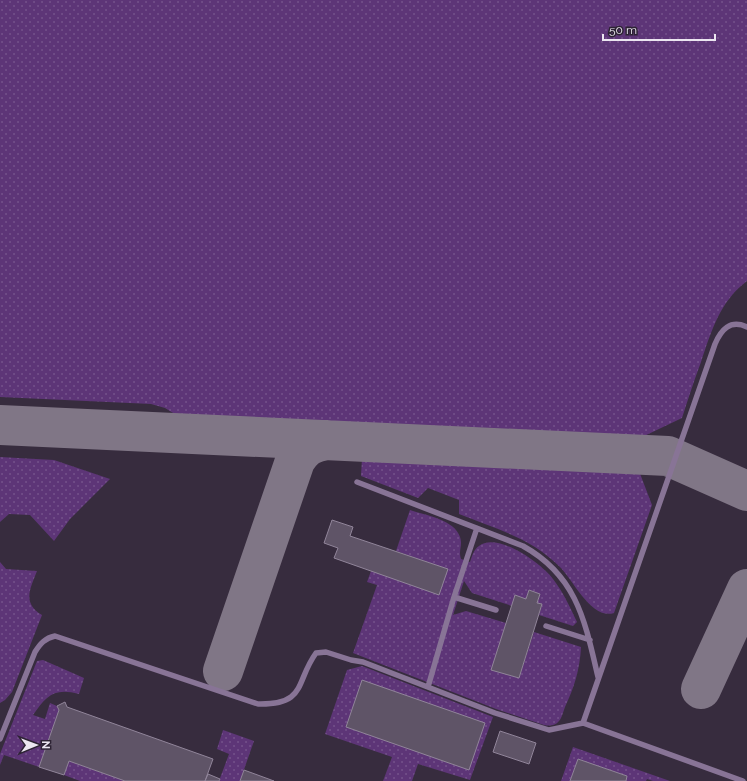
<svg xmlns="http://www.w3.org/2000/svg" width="747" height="781" viewBox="0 0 747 781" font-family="Raleway,sans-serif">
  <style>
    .grass { fill: url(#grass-dots) }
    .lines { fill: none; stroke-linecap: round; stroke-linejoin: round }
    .taxiway { stroke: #807686; stroke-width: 40 }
    .building { fill: #5f5467; stroke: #91859a }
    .service { stroke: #887496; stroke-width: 5.5 }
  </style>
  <defs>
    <pattern id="grass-dots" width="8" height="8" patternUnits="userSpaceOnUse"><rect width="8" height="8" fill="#5d3577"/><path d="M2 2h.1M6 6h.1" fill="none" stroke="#74528b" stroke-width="1.8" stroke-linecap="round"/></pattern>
  </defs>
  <rect width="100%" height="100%" fill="#372c3e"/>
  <!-- grass -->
  <path class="grass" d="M0,0h747v281c-27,20 -36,51 -46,81 -7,19 -13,37 -19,56l-42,20 -462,-22 -13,-8 -14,-4 -151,-7z
    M0,457l54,3 56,19 -40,40 -16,22 -24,-26 -21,-1 -9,8z
    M362,458l277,13 13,34 -38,108c-22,7 -40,-31 -53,-45 -29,-30 -65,-39 -102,-54v-14l-31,-12 -10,10 -57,-22z
    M410,510c15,5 45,10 50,27 3,9 -2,13 1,22l9,3c2,-6 4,-13 9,-16 18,-15 63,18 74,33 10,13 17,28 24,43l-4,4 -34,-11 3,-10 -5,-2 3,-9 -11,-4 -3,9 -14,7 -40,-13 -8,-12 -11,34 13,-4 40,12 -14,47 27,8 15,-46 47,15c-1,22 -7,41 -16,60 -2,5 -3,11 -6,14 -4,5 -9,5 -15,4l-48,-16 -143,-56 24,-68 -10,-3 4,-11 76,-2 -51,-18z
    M0,562l6,7 31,2c-7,18 -15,32 5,44l-30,77 -7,8 -5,3z
    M43,660l41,18 -5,16c-25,-7 -33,2 -46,21l12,4 5,-16 7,3 2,4 -20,57 -35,-12 -4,10v-11l37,-93z
    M362,666l131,51 -23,63 -52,-16 -6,17h-29l9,-24 -67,-23 22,-64z
    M223,730l31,11 -14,40h-21l10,-27 -12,-5z
    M573,747l97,34h-17l-6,-2 -1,2h-20l1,-5 -49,-17 -8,22h-9z
    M69,761l56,20h-45l-16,-6z"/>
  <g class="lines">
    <!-- taxiway -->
    <path class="taxiway" d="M0,425l668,31 79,35
      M223,671l72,-210c9,-14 15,-18 32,-21
      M701,689l46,-100"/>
  </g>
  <!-- building -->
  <path class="building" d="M332,520l21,7 -3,9 98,33 -9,26 -105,-37 4,-10 -14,-5z
    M529,590l11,4 -3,9 5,1 -23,74 -28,-8 24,-75 11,4z
    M362,680l123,43 -16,47 -123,-43z
    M65,702l2,5 146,52 -8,22h-80l-56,-20 -5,14 -25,-8 20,-57 -2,-4z
    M500,731l36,12 -7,21 -36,-12z
    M578,759l49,17 -1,5h-56z
    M244,770l30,11h-34z
    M208,774l12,5 -1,2h-14z"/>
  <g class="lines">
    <!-- service -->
    <path class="service" d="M357,482l166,64c54,30 62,75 75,131
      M454,597l42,13
      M546,626l44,14
      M428,687l26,-90 23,-69
      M583,723l132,-379c6,-14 15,-25 32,-17
      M0,739l35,-87c5,-8 10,-14 20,-16l203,68c49,1 37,-22 58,-51l10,-1 25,8 12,2 132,51 54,17 34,-7 160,58"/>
  </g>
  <!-- north arrow -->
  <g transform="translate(36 745) rotate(89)" stroke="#2d2334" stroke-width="3" paint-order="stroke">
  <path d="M0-3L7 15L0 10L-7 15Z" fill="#ece6f1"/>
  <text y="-6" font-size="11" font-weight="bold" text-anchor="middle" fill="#ece6f1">N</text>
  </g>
  <!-- scale -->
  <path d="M603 34v6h112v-6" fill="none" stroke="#ece6f1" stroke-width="2"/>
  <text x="609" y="34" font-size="12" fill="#ece6f1" stroke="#2d2334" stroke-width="3" paint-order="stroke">50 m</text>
</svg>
